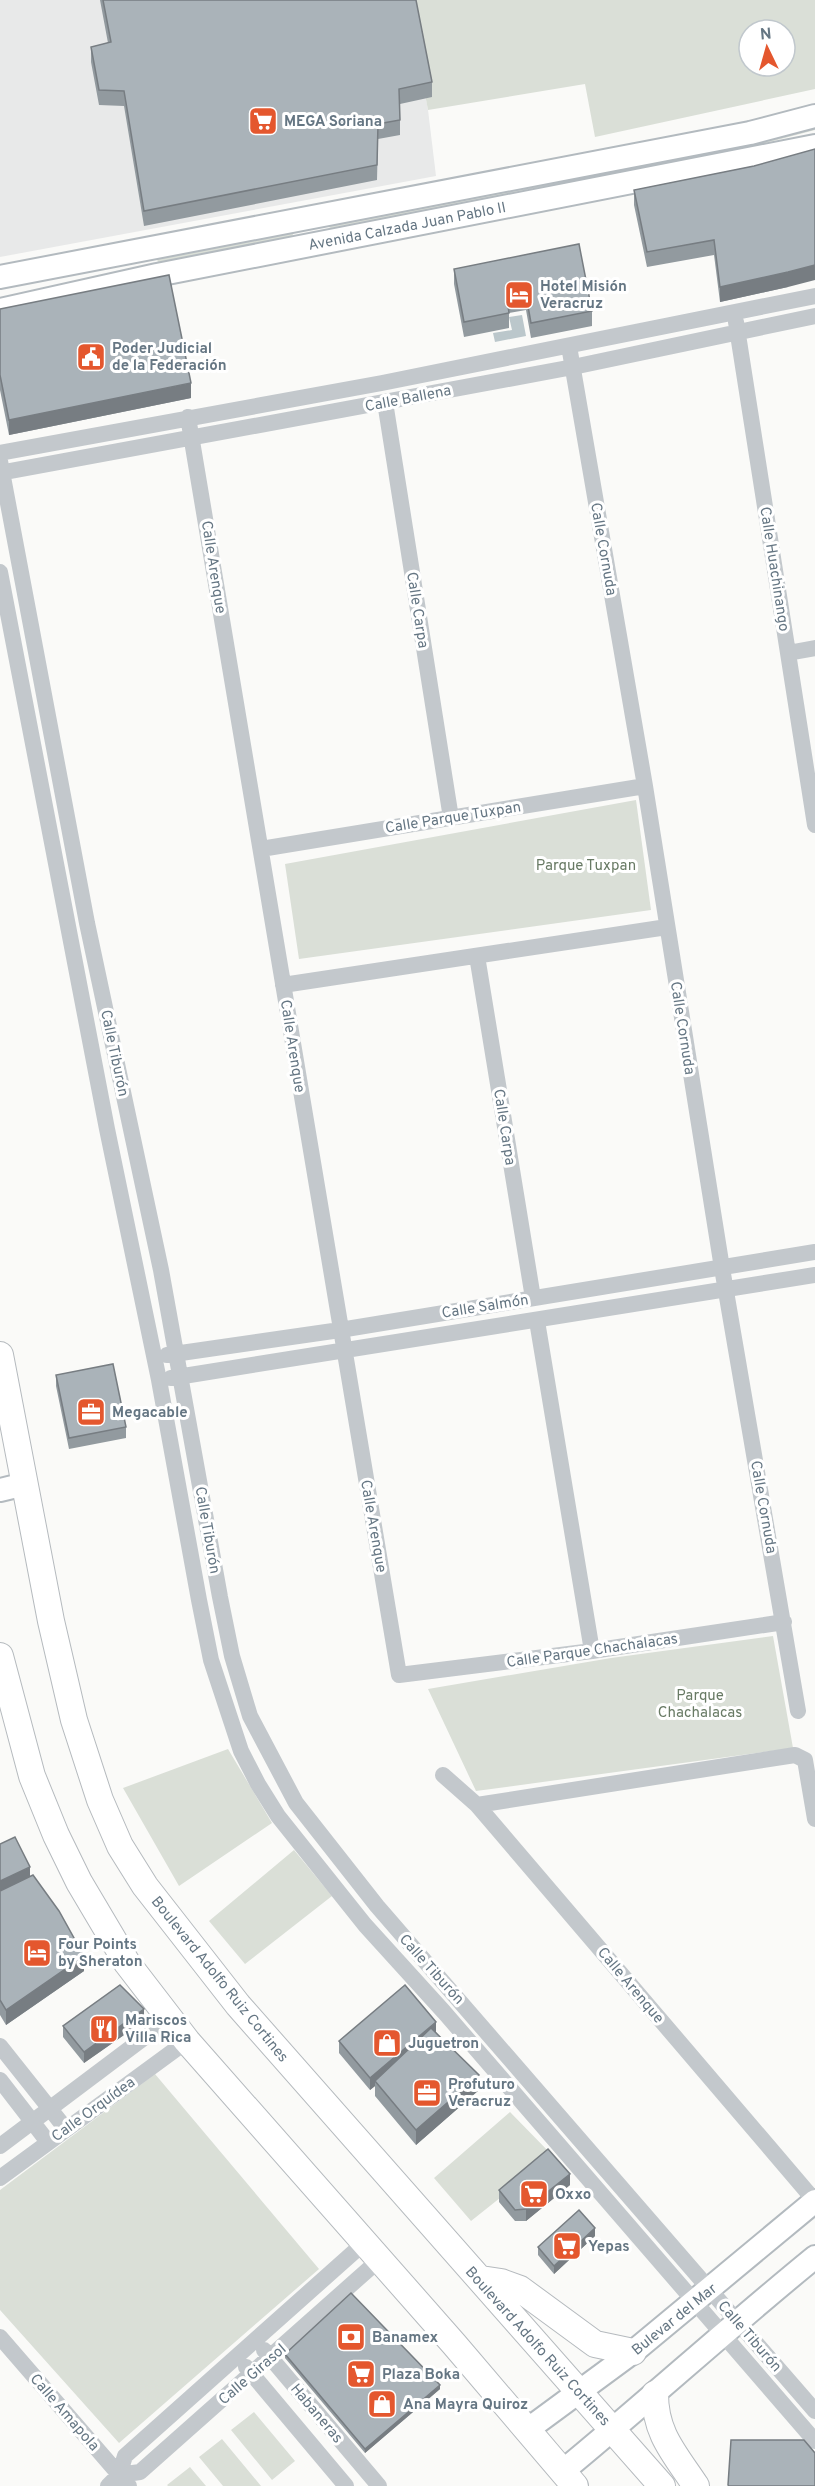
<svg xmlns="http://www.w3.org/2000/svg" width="815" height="2486" viewBox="0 0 815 2486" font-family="Overpass,sans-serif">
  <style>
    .built { fill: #e8e9e9 }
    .green { fill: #dadfd7; fill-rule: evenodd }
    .water { fill: #bbc7cb }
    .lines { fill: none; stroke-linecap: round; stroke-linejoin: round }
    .secondary-casing { stroke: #b3babf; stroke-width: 26 }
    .primary-casing { stroke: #b5babe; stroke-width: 28 }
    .street { stroke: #c3c8cc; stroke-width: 16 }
    .secondary { stroke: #fff; stroke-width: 22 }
    .primary { stroke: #fff; stroke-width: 26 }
    .wall { fill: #929a9f }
    .shaded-wall { fill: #777d82 }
    .building { fill: #aab3b9; stroke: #777d82; stroke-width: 1.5 }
    .labels { text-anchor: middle; stroke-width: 6; stroke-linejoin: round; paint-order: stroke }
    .poi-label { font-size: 15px; font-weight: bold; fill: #657683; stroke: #fff; text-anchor: start }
    .street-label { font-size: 15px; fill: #657683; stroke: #fff }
    .park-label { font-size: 15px; fill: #687a64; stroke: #fff }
  </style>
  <rect width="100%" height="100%" fill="#fafaf8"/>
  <!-- built -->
  <path class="built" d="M0,0h407l21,110 8,66 -436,81z"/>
  <!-- green -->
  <path class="green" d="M407,0h408v89l-220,48 -10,-53 -157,26zM749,30h36v36h-36z
    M815,123v7l-57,15 -427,83 -8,-3z
    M296,230l-4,6 -134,27 -2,-9z
    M636,800l15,110 -352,49 -14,-95z
    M773,1636l20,112 -317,43 -48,-102 183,-31z
    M228,1749l44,74 -93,63 -56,-98z
    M294,1850l38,46 -87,68 -36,-43z
    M155,2074l164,195 -200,174 -119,-133v-120z
    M510,2112l43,44 -82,65 -37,-43z
    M254,2412l41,49 -23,19 -41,-50z
    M222,2439l39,47h-38l-24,-29z
    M190,2467l16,19h-38l-1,-1z"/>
  <!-- water -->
  <path class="water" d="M522,315l4,21 -31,6 -2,-9 19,-3 -3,-13z"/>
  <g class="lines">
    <!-- secondary casing -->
    <g class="secondary-casing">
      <path id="secondary" d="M0,277l750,-144 65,-17
        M0,310l157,-35 658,-129
        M0,1490l25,-6
        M527,2430l106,-78 182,-151
        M563,2471c85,-70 166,-144 252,-214"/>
    </g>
    <!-- primary casing -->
    <g class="primary-casing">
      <path id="primary" d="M0,1355l51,266 23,99 26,80 20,46 25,40 93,119 424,481
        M0,1656l32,120 24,59 23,47 48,81 60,78 267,303 121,142
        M481,2279l20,3 19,7 75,55 38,8
        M655,2394c0,40 20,60 41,92"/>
    </g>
    <!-- street -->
    <path class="street" d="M736,322l79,503
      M569,346l76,440 77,482 76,443
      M385,402l66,416
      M188,417l211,1258 193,-24 192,-29
      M0,453l382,-70 433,-87
      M0,461l87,462 74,347 59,327 12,59 18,60 46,87 81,103 438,505
      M0,473l573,-106 242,-51
      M0,572l107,557 52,251 40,220 12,60 30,91 17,33 20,32 87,109 79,87 371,429
      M788,653l27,-5
      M261,849l384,-63
      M477,956l56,342
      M283,985l384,-58
      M537,1321l55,330
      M167,1355l173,-25 475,-78
      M171,1378l644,-103
      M443,1775l34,30 338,396
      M477,1805l318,-50 10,5 10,59
      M0,2046l66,83
      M0,2080l48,62
      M0,2146l169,-127
      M0,2178l187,-137
      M0,2337l129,149
      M264,2350l115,136
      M246,2367l100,119
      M119,2475l21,-3 239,-212
      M108,2486l11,-11 6,-19 239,-213"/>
    <!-- secondary -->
    <use href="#secondary" class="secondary"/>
    <!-- primary -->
    <use href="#primary" class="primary"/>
  </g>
  <!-- wall -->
  <path class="wall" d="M100,0h316l16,82v15l-32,7v31l-22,4 -1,41 -233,46 -20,-120 -25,-1 -8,-43v-15l17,-4z
    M754,166l34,121 -68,15 -6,-47 -67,12 -13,-62v-15z
    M454,269l138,42v15l-61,12 -5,-28 -17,3v15l-45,9 -10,-53z
    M0,309l191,89 -182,37 -9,-45z
    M56,1375l70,52v11l-57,11 -13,-63z
    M0,1844l30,32 54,95 -78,54 -6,-10z
    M144,2021l-60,42 -21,-26v-11z
    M436,2032l43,58 -63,55 -41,-49v-10l-5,4 -31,-37v-12z
    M570,2185l-44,36h-11l-16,-19v-12z
    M595,2236l-41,38 -16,-19v-8z
    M285,2354l155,35 -75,64 -80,-95z"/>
  <!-- shaded-wall -->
  <path class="shaded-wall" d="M815,265v15l-27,7 -68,15v-15z
    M191,383v15l-182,37v-15z
    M30,1867v21l-30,14v-21z
    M84,1956v15l-78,54v-15z
    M144,2009v12l-60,42v-11z
    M436,2022v11l-61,48v5l-5,4v-12z
    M479,2075v15l-63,55v-15z
    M570,2174v11l-44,36v-12z
    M595,2228v8l-41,38v-8z
    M440,2385v4l-75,64v-4z"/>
  <!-- building -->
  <path class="building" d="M103,0h313l16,82 -33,7 1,31 -22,4 -1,41 -233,46 -20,-120 -25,-1 -8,-43 20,-5z
    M815,149v116l-27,7 -68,15 -6,-47 -67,12 -13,-62 120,-24z
    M579,244l13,67 -61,12 -5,-28 -19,4 2,14 -45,9 -10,-53z
    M169,275l22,108 -182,37 -9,-45v-66z
    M113,1364l13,63 -57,11 -13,-63z
    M15,1837l15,30 -30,14v-37z
    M33,1875l26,36 25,45 -78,54 -6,-10v-109z
    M120,1985l24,24 -60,43 -21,-26z
    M405,1985l31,37 -66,56 -31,-37z
    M431,2028l48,47 -63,55 -41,-49z
    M548,2149l22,25 -44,35 -11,1 -16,-20z
    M579,2210l16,18 -41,38 -16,-19z
    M351,2293l89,92 -75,64 -80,-95z
    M731,2440h73l11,13v33h-86l-1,-1z"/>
  <!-- icons -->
  <defs>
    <g id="supermarket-square" transform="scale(1.5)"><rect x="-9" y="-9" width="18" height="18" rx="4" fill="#e4572e" stroke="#fff"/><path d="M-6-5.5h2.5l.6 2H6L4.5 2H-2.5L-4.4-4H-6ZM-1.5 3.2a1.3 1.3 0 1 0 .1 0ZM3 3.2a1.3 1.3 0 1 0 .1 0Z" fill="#fff"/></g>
    <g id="hotel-square" transform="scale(1.5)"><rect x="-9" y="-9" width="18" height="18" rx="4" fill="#e4572e" stroke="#fff"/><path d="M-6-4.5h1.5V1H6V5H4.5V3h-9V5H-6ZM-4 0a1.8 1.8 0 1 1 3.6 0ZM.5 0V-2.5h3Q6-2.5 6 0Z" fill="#fff"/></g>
    <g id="civic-square" transform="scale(1.5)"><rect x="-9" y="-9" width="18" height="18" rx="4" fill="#e4572e" stroke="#fff"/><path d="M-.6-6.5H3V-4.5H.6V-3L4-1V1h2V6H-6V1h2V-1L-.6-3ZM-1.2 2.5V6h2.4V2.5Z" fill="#fff"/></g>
    <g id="office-square" transform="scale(1.5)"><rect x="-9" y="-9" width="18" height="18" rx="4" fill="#e4572e" stroke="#fff"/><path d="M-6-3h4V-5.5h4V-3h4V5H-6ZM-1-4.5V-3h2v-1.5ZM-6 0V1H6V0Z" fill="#fff"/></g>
    <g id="restaurant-square" transform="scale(1.5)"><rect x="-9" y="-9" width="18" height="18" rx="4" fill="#e4572e" stroke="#fff"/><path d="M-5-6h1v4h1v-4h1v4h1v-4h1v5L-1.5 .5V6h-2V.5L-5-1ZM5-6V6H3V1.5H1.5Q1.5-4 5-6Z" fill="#fff"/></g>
    <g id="shop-square" transform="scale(1.5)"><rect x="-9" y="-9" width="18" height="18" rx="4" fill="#e4572e" stroke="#fff"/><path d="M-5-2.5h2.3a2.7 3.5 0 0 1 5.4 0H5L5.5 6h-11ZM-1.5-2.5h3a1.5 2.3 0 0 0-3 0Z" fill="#fff"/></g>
    <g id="bank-square" transform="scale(1.5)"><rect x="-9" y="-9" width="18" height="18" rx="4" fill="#e4572e" stroke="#fff"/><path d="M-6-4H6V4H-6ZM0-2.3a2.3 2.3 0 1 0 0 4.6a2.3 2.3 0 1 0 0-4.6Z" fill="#fff"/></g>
  </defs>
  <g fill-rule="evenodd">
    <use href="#supermarket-square" x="263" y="121"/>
    <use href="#hotel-square" x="519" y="295"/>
    <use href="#civic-square" x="91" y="357"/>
    <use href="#office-square" x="91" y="1412"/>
    <use href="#hotel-square" x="37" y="1953"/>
    <use href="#restaurant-square" x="104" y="2029"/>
    <use href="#shop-square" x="387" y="2043"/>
    <use href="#office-square" x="427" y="2093"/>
    <use href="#supermarket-square" x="534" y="2194"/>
    <use href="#supermarket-square" x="567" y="2246"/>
    <use href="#bank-square" x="351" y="2337"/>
    <use href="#supermarket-square" x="361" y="2374"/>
    <use href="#shop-square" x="382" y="2404"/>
  </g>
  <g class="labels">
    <!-- poi labels -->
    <g class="poi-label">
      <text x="284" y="126">MEGA Soriana</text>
      <text x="540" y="291">Hotel Misión<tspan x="540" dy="17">Veracruz</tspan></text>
      <text x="112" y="353">Poder Judicial<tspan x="112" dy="17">de la Federación</tspan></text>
      <text x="112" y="1417">Megacable</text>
      <text x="58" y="1949">Four Points<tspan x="58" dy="17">by Sheraton</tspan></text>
      <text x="125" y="2025">Mariscos<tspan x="125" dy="17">Villa Rica</tspan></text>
      <text x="408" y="2048">Juguetron</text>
      <text x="448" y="2089">Profuturo<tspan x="448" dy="17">Veracruz</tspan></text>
      <text x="555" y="2199">Oxxo</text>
      <text x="588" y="2251">Yepas</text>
      <text x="372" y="2342">Banamex</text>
      <text x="382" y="2379">Plaza Boka</text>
      <text x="403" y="2409">Ana Mayra Quiroz</text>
    </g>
    <!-- street labels -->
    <g class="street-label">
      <text transform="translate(407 226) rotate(-11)" y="5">Avenida Calzada Juan Pablo II</text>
      <text transform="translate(408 398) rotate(-11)" y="5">Calle Ballena</text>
      <text transform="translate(604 549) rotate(80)" y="5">Calle Cornuda</text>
      <text transform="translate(214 567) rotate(81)" y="5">Calle Arenque</text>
      <text transform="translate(775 569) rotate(81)" y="5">Calle Huachinango</text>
      <text transform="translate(418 610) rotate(81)" y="5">Calle Carpa</text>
      <text transform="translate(453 817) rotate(-9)" y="5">Calle Parque Tuxpan</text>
      <text transform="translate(683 1028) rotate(81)" y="5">Calle Cornuda</text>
      <text transform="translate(293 1046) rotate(81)" y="5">Calle Arenque</text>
      <text transform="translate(115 1053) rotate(78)" y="5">Calle Tiburón</text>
      <text transform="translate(505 1127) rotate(81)" y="5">Calle Carpa</text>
      <text transform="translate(485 1306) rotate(-9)" y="5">Calle Salmón</text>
      <text transform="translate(764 1507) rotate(80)" y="5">Calle Cornuda</text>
      <text transform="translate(374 1526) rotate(80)" y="5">Calle Arenque</text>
      <text transform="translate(208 1530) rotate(80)" y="5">Calle Tiburón</text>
      <text transform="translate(592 1650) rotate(-8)" y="5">Calle Parque Chachalacas</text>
      <text transform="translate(432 1969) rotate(48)" y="5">Calle Tiburón</text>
      <text transform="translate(220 1979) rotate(51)" y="5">Boulevard Adolfo Ruiz Cortines</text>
      <text transform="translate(631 1985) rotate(50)" y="5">Calle Arenque</text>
      <text transform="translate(93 2109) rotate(-36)" y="5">Calle Orquídea</text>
      <text transform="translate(674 2319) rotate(-39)" y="5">Bulevar del Mar</text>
      <text transform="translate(750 2336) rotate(49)" y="5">Calle Tiburón</text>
      <text transform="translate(538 2346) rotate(48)" y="5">Boulevard Adolfo Ruiz Cortines</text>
      <text transform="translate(252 2374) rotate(-41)" y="5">Calle Girasol</text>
      <text transform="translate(65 2412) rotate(49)" y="5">Calle Amapola</text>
      <text transform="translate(317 2413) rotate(50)" y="5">Habaneras</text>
    </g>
    <!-- park labels -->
    <g class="park-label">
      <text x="586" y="870">Parque Tuxpan</text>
      <text x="700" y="1700">Parque<tspan x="700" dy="17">Chachalacas</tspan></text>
    </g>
  </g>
  <!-- north arrow -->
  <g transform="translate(767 48) rotate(355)"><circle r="28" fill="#ffffff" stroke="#c1c8cd" stroke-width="1.5"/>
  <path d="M0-4.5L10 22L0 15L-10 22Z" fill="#e4572e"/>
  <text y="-9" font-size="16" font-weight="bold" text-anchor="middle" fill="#657683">N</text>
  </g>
</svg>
